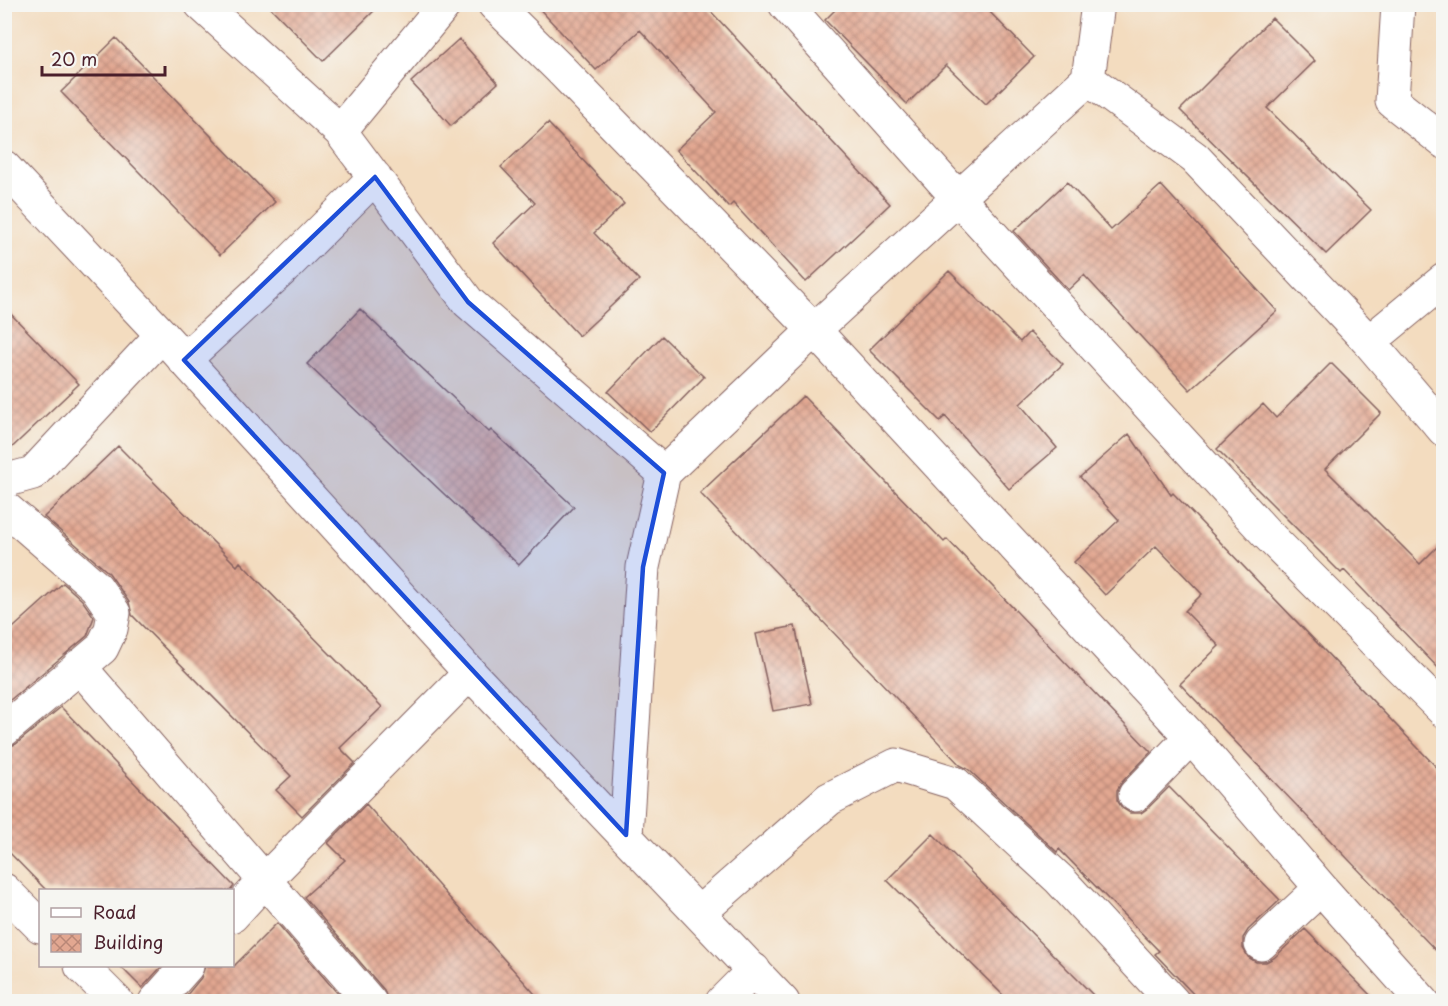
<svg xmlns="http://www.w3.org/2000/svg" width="1448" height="1006" viewBox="0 0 1448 1006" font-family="'Playpen Sans',sans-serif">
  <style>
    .building { fill: url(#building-cross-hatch) }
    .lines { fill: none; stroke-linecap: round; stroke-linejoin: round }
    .minor-casing { stroke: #85615f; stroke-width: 35 }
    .tertiary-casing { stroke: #85615f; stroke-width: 35 }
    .minor { stroke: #fff; stroke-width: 33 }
    .tertiary { stroke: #fff; stroke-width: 33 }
    .marked { fill: #1d4ed8; fill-opacity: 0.2; stroke: #1d4ed8; stroke-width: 4.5; stroke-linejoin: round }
  </style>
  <defs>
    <pattern id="building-cross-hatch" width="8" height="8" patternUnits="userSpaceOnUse" patternTransform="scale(1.5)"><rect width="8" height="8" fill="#e2a791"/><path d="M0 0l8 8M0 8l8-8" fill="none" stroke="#b98777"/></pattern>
  </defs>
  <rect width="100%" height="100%" fill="#f6f6f2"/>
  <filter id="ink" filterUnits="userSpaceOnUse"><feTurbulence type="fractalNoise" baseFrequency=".0167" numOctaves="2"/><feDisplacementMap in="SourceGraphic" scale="12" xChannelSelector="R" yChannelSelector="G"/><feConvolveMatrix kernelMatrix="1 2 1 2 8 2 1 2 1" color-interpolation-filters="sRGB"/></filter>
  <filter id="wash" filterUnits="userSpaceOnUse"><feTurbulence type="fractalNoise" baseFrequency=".008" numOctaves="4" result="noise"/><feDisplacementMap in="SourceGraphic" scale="24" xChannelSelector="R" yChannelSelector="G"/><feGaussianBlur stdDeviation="1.35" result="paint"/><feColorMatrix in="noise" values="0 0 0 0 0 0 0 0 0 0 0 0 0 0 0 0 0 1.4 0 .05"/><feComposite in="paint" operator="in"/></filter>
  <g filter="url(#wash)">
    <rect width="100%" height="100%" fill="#f3dcbf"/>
    <g id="blocks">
      <!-- building -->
      <path class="building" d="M267,4h114l-58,57z
        M535,4h169l186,200 -84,78 -73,-79 -4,4 -53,-57 40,-38 -76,-82 -44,40z
        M841,4h141l52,53 -48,47 -40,-39 -39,39 -82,-84z
        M1272,18l43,43 -48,47 104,102 -45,44 -146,-144z
        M116,38l159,164 -55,53 -159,-163z
        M459,39l39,44 -47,43 -40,-44z
        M548,123l76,81 -30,29 45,47 -60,56 -86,-93 42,-40 -34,-36z
        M1067,182l44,48 50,-45 116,126 -87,79 -106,-115 -16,15 -54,-59z
        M949,271l71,71 9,-10 34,32 -43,40 37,44 -48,41 -64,-73 -5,5 -71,-71z
        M4,307l75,77 -75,71z
        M360,309l129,123 2,-2 83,77 -55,58 -212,-201z
        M662,336l42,41 -54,55 -42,-40z
        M1331,363l50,50 -56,56 95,95 23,-23v132l-99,-103 -3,3 -124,-124 46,-45 13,14z
        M803,396l141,146 3,-3 204,213 -29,30 -5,8v10l5,8 8,5h11l7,-5 21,-21 111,113 -32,30 -5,8v10l5,9 8,5h10l8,-4 31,-29 72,73h-176l-46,-48 4,-3 -100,-102 -2,3 -89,-83 -8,-4 -260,-272z
        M1129,434l42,61 2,-2 270,281v184l-263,-274 39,-38 -34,-35 17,-17 -46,-48 -51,49 -31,-33 45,-42 -39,-43z
        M118,446l119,120 3,-4 142,145 -42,41 15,15 -53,53 -26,-26 15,-14 -159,-161 -3,-13 -20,-29 -65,-56z
        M63,583l19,17 12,17 -7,19 -83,69v-69z
        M795,626l17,78 -39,7 -17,-77z
        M61,707l173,179 -4,5h-183l-43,-44v-99l12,-4z
        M366,804l176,198h-154l-4,-12 -80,-93 41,-37 -17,-17z
        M933,834l167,168h-90l-123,-122z
        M277,923l68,79h-164l20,-24 4,-12h29z
        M120,966h42l-20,22z"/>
    </g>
  </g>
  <g filter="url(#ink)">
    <use href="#blocks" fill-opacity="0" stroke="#85615f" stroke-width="1.5"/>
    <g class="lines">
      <!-- minor casing -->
      <g class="minor-casing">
        <path id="minor" d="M201,4l139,127
          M445,4l-105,127 128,171 196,171
          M494,4l65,64 255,262 377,407 130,151 102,114
          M785,4l173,194 308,335 178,178
          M1398,4l-6,97 52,41
          M1088,79l107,79 174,184 75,88
          M1369,342l75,-62
          M184,360l100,-92 91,-91
          M4,481l29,-8 129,-138
          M4,507l92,80 18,26 -3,16 -9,19 -98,82
          M79,666l291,336
          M1135,795l56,-58
          M626,835l17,-268 21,-94 150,-143 274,-251 10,-75
          M4,890l36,36
          M700,912l129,-113 67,-34 59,18 105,97 113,122
          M232,916l32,-35 206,-208
          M1261,944l60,-56
          M81,966l36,36
          M155,1002l32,-36
          M722,1002l32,-32"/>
      </g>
      <!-- tertiary casing -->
      <g class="tertiary-casing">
        <path id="tertiary" d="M4,167l158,168 308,338 313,329"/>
      </g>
      <!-- minor -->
      <use href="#minor" class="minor"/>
      <!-- tertiary -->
      <use href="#tertiary" class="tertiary"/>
    </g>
  </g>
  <!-- marked area -->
  <path class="marked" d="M375,177l93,125 196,171 -21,94 -17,268 -442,-475z"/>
  <!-- margin -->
  <rect width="1448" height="1006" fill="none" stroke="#f6f6f2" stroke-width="24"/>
  <!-- legend -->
  <rect x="39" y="889" width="195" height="78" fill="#f6f6f2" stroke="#b1a0a2" stroke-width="1.5"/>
  <rect x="51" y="908" width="30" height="9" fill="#ffffff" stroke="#b1a0a2" stroke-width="1.5"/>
  <text x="93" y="919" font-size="18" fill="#4a1f2b">Road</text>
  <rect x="51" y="934" width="30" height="18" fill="url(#building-cross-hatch)" stroke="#b1a0a2" stroke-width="1.5"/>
  <text x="93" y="949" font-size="18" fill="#4a1f2b">Building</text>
  <!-- scale -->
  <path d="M42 66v9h123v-9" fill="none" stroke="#4a1f2b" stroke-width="3"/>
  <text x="51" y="66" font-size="18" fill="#4a1f2b" stroke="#f6f6f2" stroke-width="4.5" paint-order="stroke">20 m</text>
</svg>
